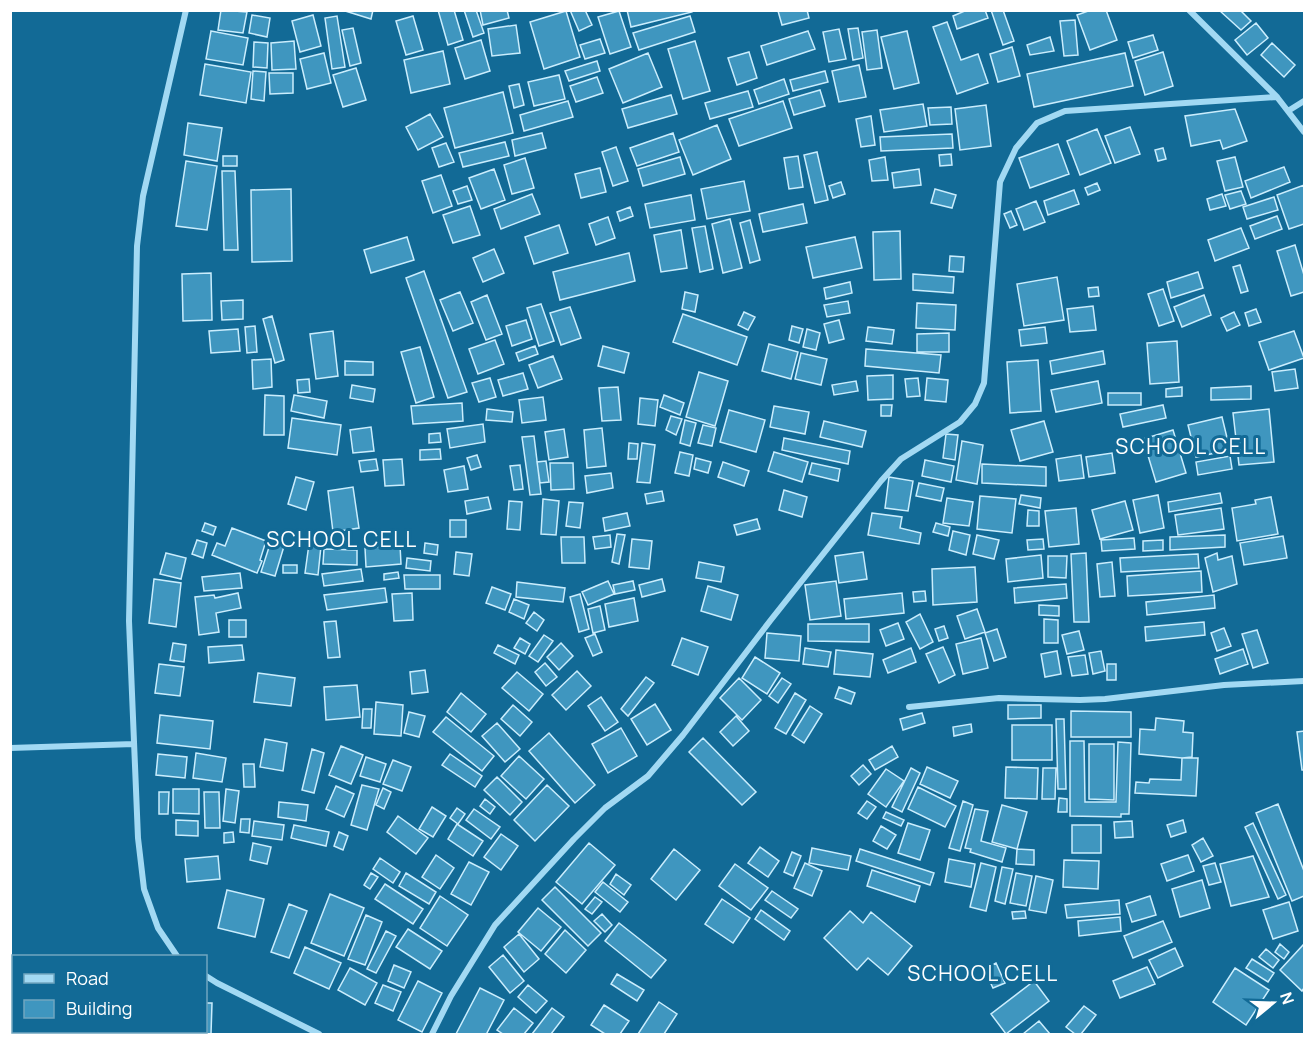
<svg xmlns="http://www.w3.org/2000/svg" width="1315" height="1045" viewBox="0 0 1315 1045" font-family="Manrope,sans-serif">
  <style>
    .building { fill: #3f96bf; stroke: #caedfd; stroke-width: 1.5 }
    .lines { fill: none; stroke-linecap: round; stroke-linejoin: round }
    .minor { stroke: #a2d9f3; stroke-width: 6 }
    .labels { text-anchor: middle; stroke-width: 6; stroke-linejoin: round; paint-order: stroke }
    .quarter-label { font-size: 21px; letter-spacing: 1.5px; fill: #fff; stroke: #126a96 }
  </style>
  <rect width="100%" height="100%" fill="#126a96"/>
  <!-- building -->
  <path class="building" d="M221,10l26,2 -4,21 -25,-3z
    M342,10h31l-2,9z
    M438,10h16l9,30 -15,5z
    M464,10h12l8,23 -11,4z
    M480,10h27l2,8 -26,7z
    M570,10h15l7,15 -13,6z
    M627,10h65v2l-61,15z
    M807,10l2,8 -27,7 -4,-14z
    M967,10h18l3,8 -31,11 -4,-13z
    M991,10h12l11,31 -11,4z
    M1091,10h15l11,30 -27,10 -13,-35z
    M1240,10l11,11 -10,9 -21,-19z
    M566,11l14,46 -36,12 -14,-47z
    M619,11l12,36 -21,7 -12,-37z
    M252,15l18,3 -3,19 -18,-4z
    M313,15l8,31 -21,6 -8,-31z
    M337,16l8,51 -13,2 -7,-51z
    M413,16l10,34 -17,5 -10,-34z
    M690,16l5,16 -56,18 -6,-17z
    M1075,20l3,35 -14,1 -4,-35z
    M947,22l14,38 17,-6 10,29 -31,11 -24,-67z
    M1256,23l12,15 -21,17 -12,-15z
    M516,25l4,28 -28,3 -4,-27z
    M353,28l8,35 -11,3 -8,-36z
    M858,28l5,30 -10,2 -5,-31z
    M839,29l7,30 -17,3 -6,-30z
    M877,30l5,38 -15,2 -5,-38z
    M211,31l37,7 -5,27 -37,-6z
    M808,31l7,18 -48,16 -6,-19z
    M907,31l12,52 -25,6 -13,-52z
    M1153,35l5,15 -25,8 -5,-16z
    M1050,37l4,14 -24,4 -3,-10z
    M600,39l5,14 -20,6 -5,-14z
    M481,40l9,31 -25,8 -10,-31z
    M294,41l2,28 -24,1 -1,-27z
    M695,41l15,50 -27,8 -15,-50z
    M254,42l14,1 -1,25 -14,-1z
    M1272,43l23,22 -11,12 -23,-22z
    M1012,47l8,29 -22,6 -8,-28z
    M443,51l7,33 -39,9 -7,-33z
    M749,52l8,26 -20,7 -9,-27z
    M1163,52l10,34 -28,9 -10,-34z
    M324,53l7,30 -24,6 -7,-30z
    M648,53l14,34 -39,16 -14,-34z
    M1125,53l8,33 -99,21 -7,-33z
    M597,61l3,10 -31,10 -4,-10z
    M205,64l46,8 -5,31 -46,-8z
    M859,65l7,32 -27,5 -7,-31z
    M356,68l10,32 -23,7 -10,-32z
    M253,71l13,1 -2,29 -13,-2z
    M825,71l3,11 -35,9 -3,-11z
    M269,73h24v20l-23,1z
    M559,75l6,24 -31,7 -6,-24z
    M597,77l6,16 -27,9 -6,-16z
    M784,79l5,15 -30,10 -5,-14z
    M519,84l5,21 -10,3 -5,-22z
    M820,90l5,16 -31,9 -5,-16z
    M748,91l5,16 -43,12 -5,-16z
    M503,92l10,41 -58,15 -11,-40z
    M671,95l6,19 -49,14 -6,-19z
    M568,101l5,16 -49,14 -4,-16z
    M783,101l9,27 -53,18 -10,-27z
    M923,104l4,22 -43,6 -4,-22z
    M986,105l5,41 -31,4 -5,-41z
    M951,107l1,17 -22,1 -2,-17z
    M1235,109l12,32 -24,8 -3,-9 -29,6 -6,-30z
    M430,114l13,23 -25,13 -12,-23z
    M871,116l4,29 -14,2 -5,-28z
    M188,123l34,5 -5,33 -33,-6z
    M717,125l14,34 -38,16 -14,-35z
    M1130,127l10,27 -25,9 -10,-27z
    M1097,129l14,34 -31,12 -13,-34z
    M542,133l4,15 -31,8 -3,-16z
    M673,133l6,19 -42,14 -7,-18z
    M952,134l1,14 -72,3 -1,-14z
    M505,142l4,14 -46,11 -4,-14z
    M446,143l8,19 -15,5 -7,-19z
    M1058,144l11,30 -39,14 -11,-30z
    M616,147l12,34 -15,5 -11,-34z
    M1163,148l3,11 -8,2 -3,-11z
    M817,152l11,48 -13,3 -11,-48z
    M951,154l1,11 -12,1 -1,-11z
    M223,156h14v10h-14z
    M798,156l5,31 -14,2 -5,-31z
    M680,157l5,17 -42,12 -5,-17z
    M885,157l3,23 -16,1 -3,-21z
    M1235,157l8,30 -18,4 -8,-30z
    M525,158l9,30 -22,6 -8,-29z
    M186,161l31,5 -10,64 -31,-4z
    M1284,167l6,15 -39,16 -6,-17z
    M600,168l6,24 -25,6 -6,-24z
    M494,169l11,31 -24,9 -12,-31z
    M919,169l2,16 -27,3 -2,-15z
    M222,171h13l3,79h-14z
    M441,175l11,31 -19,7 -11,-32z
    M744,181l6,30 -43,8 -6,-30z
    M841,182l4,12 -12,4 -4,-12z
    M1097,183l3,7 -12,5 -3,-7z
    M1304,185v39l-15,5 -12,-34z
    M467,186l5,14 -14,4 -5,-13z
    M291,189l1,72 -40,1 -1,-72z
    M935,189l21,6 -4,13 -21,-5z
    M1074,190l5,14 -31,11 -4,-14z
    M1241,191l5,13 -16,5 -5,-14z
    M532,194l8,20 -39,15 -7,-20z
    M1222,194l4,12 -16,4 -3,-11z
    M691,195l4,25 -45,8 -5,-24z
    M1274,197l4,13 -31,9 -4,-12z
    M1036,201l9,21 -21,8 -8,-21z
    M803,204l4,19 -44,9 -4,-18z
    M470,206l10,29 -27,8 -10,-28z
    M630,207l3,9 -13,5 -3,-9z
    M1011,211l6,14 -7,3 -6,-14z
    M1277,216l5,13 -27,10 -5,-13z
    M608,217l7,21 -19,7 -7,-21z
    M730,219l12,49 -19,5 -11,-49z
    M750,220l10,40 -10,3 -10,-40z
    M559,225l9,28 -34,11 -9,-27z
    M705,226l8,43 -13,3 -8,-44z
    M1241,228l8,20 -34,13 -7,-21z
    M681,230l6,38 -26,4 -7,-37z
    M900,231l1,48 -27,1 -1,-48z
    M407,237l7,23 -43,13 -7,-23z
    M855,237l7,31 -49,10 -7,-31z
    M1295,245l9,30v17l-13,4 -14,-45z
    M494,249l10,24 -21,9 -10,-24z
    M629,253l6,28 -75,19 -7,-28z
    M950,256l14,1 -1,15 -14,-1z
    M1240,265l8,26 -7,2 -8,-26z
    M424,271l43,121 -19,6 -42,-120z
    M1198,272l5,16 -32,10 -4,-16z
    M211,273l1,47 -29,1 -1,-47z
    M913,274l41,3 -1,16 -40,-3z
    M1057,277l7,43 -40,6 -7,-42z
    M850,282l2,11 -26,6 -2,-11z
    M1098,287l1,9 -10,1 -1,-9z
    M1163,289l11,32 -15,5 -11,-32z
    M460,292l13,31 -20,8 -13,-31z
    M685,292l13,3 -3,17 -13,-3z
    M487,295l15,39 -16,6 -15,-38z
    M1204,295l7,20 -29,12 -8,-20z
    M243,300v19l-21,1 -1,-19z
    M848,301l2,12 -23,4 -3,-12z
    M917,303l39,2 -1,25 -39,-2z
    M541,304l13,37 -15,5 -12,-38z
    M1093,306l3,24 -26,2 -3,-23z
    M570,307l11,31 -20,7 -11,-32z
    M1256,309l5,13 -12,4 -4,-13z
    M744,312l11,5 -7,13 -10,-5z
    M1234,312l6,13 -13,6 -6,-13z
    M683,314l64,23 -10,28 -64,-23z
    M272,316l12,44 -9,3 -12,-44z
    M526,320l6,19 -20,7 -6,-20z
    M839,320l5,19 -15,4 -5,-19z
    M255,326l2,26 -10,1 -2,-26z
    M792,326l11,3 -4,14 -10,-3z
    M868,327l26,3 -2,14 -26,-3z
    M1045,327l2,16 -26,3 -2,-16z
    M238,329l2,22 -29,2 -2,-22z
    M807,329l13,4 -4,17 -13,-3z
    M333,331l5,45 -22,3 -6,-45z
    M1294,331l10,27 -35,12 -10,-28z
    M949,333v19h-32v-18z
    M495,340l9,24 -26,10 -9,-25z
    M1177,341l2,41 -29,2 -3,-41z
    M769,344l29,8 -7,27 -29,-8z
    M535,346l3,8 -19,7 -3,-8z
    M603,346l26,7 -5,20 -26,-7z
    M420,347l14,50 -18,6 -15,-51z
    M866,349l75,6 -2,18 -74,-7z
    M1103,351l2,13 -53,10 -2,-13z
    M801,353l26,6 -6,26 -26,-6z
    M553,356l9,23 -24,9 -9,-23z
    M271,359l1,28 -19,2 -1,-29z
    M1038,360l3,51 -31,2 -3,-51z
    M345,361l28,1v13h-28z
    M1295,369l3,19 -23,3 -3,-19z
    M699,372l29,9 -13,45 -29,-9z
    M523,373l5,16 -25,7 -5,-16z
    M893,375v24l-25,1 -1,-24z
    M490,378l6,19 -17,5 -7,-19z
    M918,378l2,18 -13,1 -2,-18z
    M927,378l21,2 -2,22 -21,-2z
    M309,379l1,13 -12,1 -1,-13z
    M856,381l2,10 -24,4 -2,-10z
    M1098,381l4,22 -46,9 -5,-22z
    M352,385l23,4 -2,13 -23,-4z
    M1251,386v13l-40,1v-12z
    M618,387l3,33 -19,1 -3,-33z
    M1182,387v9l-16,1v-8z
    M1108,393h33v12h-33z
    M265,395l19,1v39h-20z
    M294,395l33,6 -3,17 -33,-7z
    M664,395l20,8 -4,12 -20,-8z
    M543,397l3,23 -24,3 -3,-23z
    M640,398l18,2 -3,26 -17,-2z
    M462,403l1,18 -50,3 -2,-18z
    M881,405h11l-1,11h-10z
    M1163,405l3,13 -43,9 -3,-13z
    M774,406l35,6 -4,22 -35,-7z
    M487,409l26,3 -1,10 -26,-2z
    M1269,409l5,53 -35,3 -6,-52z
    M729,410l36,10 -9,32 -36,-10z
    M671,416l11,3 -6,16 -10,-5z
    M1222,417l8,33 -34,7 -8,-32z
    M292,418l49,7 -4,30 -49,-7z
    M685,420l11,3 -6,23 -10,-3z
    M824,421l42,10 -4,16 -42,-10z
    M1044,421l9,31 -33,9 -9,-31z
    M483,424l2,18 -35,6 -3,-19z
    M703,425l13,3 -4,18 -14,-3z
    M371,427l3,24 -21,2 -3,-23z
    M602,428l4,38 -19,2 -3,-38z
    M564,429l4,28 -19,3 -4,-28z
    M1173,430l13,43 -30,9 -13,-43z
    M440,433l1,9 -12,1v-9z
    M946,434l12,1 -3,25 -12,-2z
    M534,436l7,58 -11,1 -8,-58z
    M784,438l66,13 -2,13 -66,-14z
    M962,441l21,4 -6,39 -21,-4z
    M629,443l9,1 -1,15h-9z
    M642,443l13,2 -5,38 -13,-1z
    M440,449l1,10 -21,1v-10z
    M680,452l13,3 -4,21 -14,-3z
    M774,452l34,10 -6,20 -34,-11z
    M1112,453l3,20 -26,4 -3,-20z
    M477,455l4,12 -10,3 -4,-12z
    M1081,455l3,23 -25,3 -3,-22z
    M1230,456l2,13 -34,6 -2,-13z
    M696,458l15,4 -3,11 -14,-4z
    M376,459l2,11 -17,2 -2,-11z
    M402,459l2,26 -19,1 -2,-26z
    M925,460l29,6 -3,16 -29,-6z
    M546,461l3,21 -9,1 -3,-21z
    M723,462l26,9 -5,15 -26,-9z
    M550,463h23l1,26 -23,1z
    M812,463l28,6 -2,12 -29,-7z
    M982,464l64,3v19l-64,-3z
    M520,465l3,24 -9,1 -4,-24z
    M464,466l4,23 -20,3 -4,-22z
    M611,473l2,15 -26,5 -2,-17z
    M296,477l18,5 -8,28 -18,-6z
    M889,477l24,4 -5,30 -23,-3z
    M919,483l25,5 -3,13 -25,-5z
    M353,487l6,41 -26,4 -5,-41z
    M784,490l23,7 -5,20 -23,-7z
    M662,491l2,10 -17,3 -2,-10z
    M1220,493l2,10 -53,9 -1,-10z
    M1021,495l20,3 -1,10 -21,-4z
    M1158,495l6,33 -24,5 -7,-33z
    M980,496l36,3 -4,34 -35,-4z
    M488,497l3,12 -24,5 -2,-13z
    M1271,497l7,37 -41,7 -5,-33 24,-4 -1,-4z
    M947,498l26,4 -4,24 -26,-3z
    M543,499l16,2 -3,34 -15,-1z
    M509,501l13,1 -2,28 -13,-1z
    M1125,501l8,29 -33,9 -8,-29z
    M569,502l14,1 -3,25 -14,-2z
    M1076,508l3,36 -30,3 -4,-36z
    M1221,508l3,21 -46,6 -3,-20z
    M1028,510l11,1v15h-12z
    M627,513l3,13 -25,5 -2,-13z
    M872,513l30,4 -2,11 21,5 -2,11 -51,-9z
    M757,519l3,10 -23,6 -3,-10z
    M450,520h16v17h-16z
    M205,523l11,4 -3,8 -11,-4z
    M936,523l14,4 -2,9 -15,-4z
    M232,528l34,13 -6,19 2,1 -5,12 -45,-18 5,-12 8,3z
    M953,531l17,4 -4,20 -17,-5z
    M617,534l8,1 -6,29 -7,-2z
    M610,535l1,12 -16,2 -2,-12z
    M977,535l22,5 -5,19 -21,-5z
    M1225,535v12l-55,3v-13z
    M1283,536l4,22 -43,7 -4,-22z
    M561,537h23l1,26h-23z
    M272,538l13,5 -10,33 -14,-4z
    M1134,538l1,11 -33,2 -1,-11z
    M632,539l20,2 -3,28 -20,-2z
    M1043,539l1,10 -16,1 -1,-10z
    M197,540l10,3 -4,15 -11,-4z
    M1163,540v10l-20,1v-10z
    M425,543l13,2 -1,10 -13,-2z
    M309,544l12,2 -3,29 -13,-2z
    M400,545l1,19 -35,3 -1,-19z
    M324,549l33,1v15l-34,-1z
    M456,552l16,2 -3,22 -15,-2z
    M863,552l4,27 -28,4 -4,-27z
    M166,553l20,5 -5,21 -21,-5z
    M1086,553l3,69h-15l-3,-68z
    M1217,553l1,7 14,-4 5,28 -24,8 -8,-34z
    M1198,554l1,14 -78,4 -1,-14z
    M1041,555l2,23 -35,4 -2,-23z
    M1048,556h19l-1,22 -18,-1z
    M407,558l24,3 -1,10 -24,-3z
    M699,562l25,5 -3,15 -25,-4z
    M1112,562l3,34 -15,1 -3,-33z
    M283,565h14v8h-14z
    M975,567l2,35 -44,3 -1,-36z
    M361,569l2,12 -39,5 -2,-12z
    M1201,571l1,21 -74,4 -1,-20z
    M398,572l1,6 -15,2v-6z
    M240,573l2,15 -38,3 -2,-14z
    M404,575h36v14h-35z
    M154,579l27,4 -5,44 -27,-4z
    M662,579l3,12 -23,6 -3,-12z
    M608,581l6,13 -26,11 -6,-13z
    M633,581l2,9 -20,4 -2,-9z
    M836,581l5,35 -31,4 -5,-35z
    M517,582l48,6 -2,14 -47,-5z
    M1066,584l1,14 -52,5 -1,-15z
    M708,586l30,9 -7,25 -30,-9z
    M492,587l19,7 -6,16 -19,-7z
    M385,588l2,14 -60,8 -3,-15z
    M925,591l1,10 -12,1 -1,-10z
    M238,593l3,15 -25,5 3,19 -20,3 -4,-38 19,-2 1,3z
    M412,593l1,27 -19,1 -2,-27z
    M902,593l2,20 -58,6 -2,-20z
    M580,594l9,35 -10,3 -9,-35z
    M1214,595l1,13 -68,7 -1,-13z
    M634,598l4,23 -29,6 -4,-23z
    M514,599l15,6 -5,14 -15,-7z
    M1039,605l20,1v10l-20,-1z
    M600,606l5,24 -12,3 -5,-24z
    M977,609l8,23 -20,7 -8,-23z
    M534,612l10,8 -7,11 -11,-8z
    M920,614l13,28 -13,7 -14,-27z
    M1044,619l14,1v23h-14z
    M229,620h17v17h-17z
    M336,621l4,36 -12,1 -4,-36z
    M1204,622l1,13 -59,6 -1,-14z
    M898,623l6,16 -18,7 -6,-16z
    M808,624h61v18l-61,-1z
    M944,626l4,12 -9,3 -4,-12z
    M1224,628l7,18 -14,5 -6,-18z
    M997,629l9,28 -12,4 -9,-28z
    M1257,630l11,33 -15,5 -11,-34z
    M1079,631l5,19 -17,4 -5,-19z
    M767,633l34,3 -2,25 -34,-3z
    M595,634l7,18 -9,4 -8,-18z
    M544,635l9,6 -15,21 -9,-6z
    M520,638l10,6 -5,10 -11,-6z
    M682,638l26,9 -10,28 -26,-10z
    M981,638l7,30 -25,6 -7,-30z
    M173,643l13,2 -2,17 -14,-2z
    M561,643l12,13 -14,14 -12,-13z
    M242,645l2,15 -35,3 -1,-16z
    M498,645l21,10 -4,9 -21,-11z
    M943,647l12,28 -16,8 -13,-29z
    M805,648l26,4 -3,15 -25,-3z
    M911,648l5,14 -28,11 -5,-13z
    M1243,649l5,15 -28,10 -5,-15z
    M836,650l37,4 -3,23 -36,-3z
    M1057,651l4,23 -16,3 -4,-23z
    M1101,651l4,20 -12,3 -4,-21z
    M1085,655l3,19 -16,2 -4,-19z
    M755,657l25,16 -13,21 -25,-16z
    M545,663l12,14 -11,9 -11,-14z
    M159,664l25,3 -4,29 -25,-3z
    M1107,664h9v16h-9z
    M425,670l3,22 -16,2 -2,-22z
    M577,671l14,15 -25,24 -14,-15z
    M517,672l26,22 -14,17 -27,-23z
    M258,673l37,5 -4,28 -37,-4z
    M646,677l8,6 -26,33 -7,-7z
    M739,678l22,22 -19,20 -22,-22z
    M782,678l9,6 -13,19 -9,-7z
    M357,685l3,32 -34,3 -2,-33z
    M839,687l16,6 -4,11 -16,-6z
    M461,693l25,21 -15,18 -24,-20z
    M795,693l11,7 -20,34 -11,-6z
    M601,697l17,25 -13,9 -17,-25z
    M376,702l27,3 -2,31 -27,-2z
    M655,704l16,26 -24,15 -16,-26z
    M513,705l19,17 -12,14 -19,-17z
    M1008,705h33v13l-33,1z
    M810,706l12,8 -18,29 -12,-8z
    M363,709h9l-1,19h-9z
    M1071,711l60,1v25h-60z
    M409,712l16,4 -6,21 -15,-4z
    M922,713l3,10 -22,7 -3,-11z
    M160,715l53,6 -3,28 -53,-6z
    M736,716l13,15 -16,15 -13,-14z
    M446,717l48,39 -12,15 -49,-39z
    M1156,718l28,3 -1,11 10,1 -1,24 -10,1 -43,-4 1,-25 15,1z
    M1056,719h8l2,70h-8z
    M497,723l23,26 -15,13 -23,-26z
    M971,724l1,8 -18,4 -1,-9z
    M1012,725h40v35h-40z
    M621,728l16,28 -29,17 -16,-29z
    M1304,731v39h-2l-5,-38z
    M549,733l46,52 -20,18 -46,-52z
    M703,738l53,54 -14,13 -53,-53z
    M265,739l22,4 -4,28 -23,-4z
    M1070,741h14l1,61h31l2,-60 13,1 -2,71h-8v3l-51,-1z
    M1089,744h25v56l-25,-1z
    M341,746l22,9 -12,29 -22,-9z
    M892,746l6,11 -23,13 -6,-10z
    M312,749l12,4 -10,40 -12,-3z
    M196,753l30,5 -4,24 -29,-4z
    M158,754l29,3 -2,21 -29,-3z
    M450,754l32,22 -7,11 -33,-22z
    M519,756l25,23 -18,20 -25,-23z
    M366,757l20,7 -6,18 -20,-6z
    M1182,758h16l-2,38 -61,-3 1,-11 13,1 1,-4 31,1z
    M393,760l18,7 -9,24 -19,-7z
    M243,764h11l1,23h-11z
    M863,765l8,9 -12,11 -8,-9z
    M927,767l31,14 -8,17 -30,-14z
    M1006,767l32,1 -1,31 -32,-1z
    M911,768l9,5 -18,39 -10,-5z
    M1043,768h13l-1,31h-13z
    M886,769l18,12 -18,26 -18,-13z
    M497,777l25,25 -12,13 -26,-25z
    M362,785l17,4 -12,41 -16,-5z
    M547,785l22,21 -34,35 -21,-21z
    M336,786l18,8 -10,23 -18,-8z
    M918,787l38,19 -11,21 -37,-18z
    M383,788l8,4 -7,17 -8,-4z
    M173,789h26v25l-26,-1z
    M226,789l13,2 -4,32 -12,-2z
    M159,792h10l-1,22h-9z
    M204,792h15l1,36h-15z
    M1059,798l8,1v13h-9z
    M485,799l10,8 -5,7 -10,-8z
    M867,801l9,6 -9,12 -9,-6z
    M963,801l10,4 -13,46 -11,-3z
    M279,802l29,3 -2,16 -28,-4z
    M1278,804l26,67v25l-12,5 -36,-88z
    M1002,805l25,7 -10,37 -25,-7z
    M432,807l14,9 -13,21 -14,-8z
    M457,808l8,6 -7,10 -8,-6z
    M474,809l26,18 -9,12 -25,-19z
    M975,809l13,2 -7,30 25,7 -4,14 -32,-10 1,-3 -6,-1z
    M886,812l18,8 -3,6 -18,-8z
    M398,816l30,22 -12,16 -29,-22z
    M241,819h9l-1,14 -9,-1z
    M176,820l22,1v15l-22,-1z
    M1183,820l3,12 -15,5 -4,-12z
    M254,821l30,4 -2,15 -30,-4z
    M1132,821l1,16 -18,1 -1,-16z
    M908,823l22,7 -10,30 -22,-7z
    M1253,823l33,72 -8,4 -33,-72z
    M457,824l26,17 -10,15 -25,-17z
    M294,825l35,7 -3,14 -35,-8z
    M1072,825h29v28h-29z
    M881,826l15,9 -9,14 -14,-8z
    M233,832l1,10 -10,1v-10z
    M339,832l9,4 -5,14 -9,-4z
    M501,834l17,12 -17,24 -17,-13z
    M1203,838l10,18 -12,6 -9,-17z
    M253,843l18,4 -4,17 -17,-4z
    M589,843l26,22 -33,39 -26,-22z
    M760,847l19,14 -11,16 -20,-14z
    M812,848l39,8 -3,14 -39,-7z
    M674,849l26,21 -24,30 -25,-21z
    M860,849l74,24 -4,12 -74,-24z
    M1017,849l17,1v15l-18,-1z
    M792,852l9,4 -8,20 -9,-4z
    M436,855l18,13 -14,21 -18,-12z
    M1188,855l6,16 -27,10 -6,-17z
    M218,856l2,23 -33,3 -2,-23z
    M1253,856l16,41 -38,9 -11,-42z
    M380,858l20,14 -7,11 -20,-14z
    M949,859l26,5 -4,23 -26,-5z
    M1064,860l35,1 -1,28 -35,-2z
    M469,862l20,10 -18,33 -20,-11z
    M805,863l17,8 -10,25 -18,-8z
    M981,863l15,4 -10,44 -16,-4z
    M1215,863l6,19 -12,3 -6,-19z
    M735,864l33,24 -17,22 -32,-24z
    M1002,867l11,2 -8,35 -10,-3z
    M872,870l48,16 -5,16 -48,-16z
    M371,873l7,4 -8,12 -6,-4z
    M406,873l30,19 -7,12 -30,-18z
    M1016,873l16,3 -6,30 -16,-3z
    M616,874l15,11 -7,10 -14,-11z
    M1036,876l17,4 -7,33 -17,-3z
    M1202,880l8,28 -30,9 -8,-28z
    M603,882l25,20 -8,10 -25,-20z
    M385,884l38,25 -10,15 -38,-25z
    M555,887l46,46 -13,13 -46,-46z
    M227,890l37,9 -9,38 -37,-9z
    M772,891l26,18 -7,9 -26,-18z
    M330,894l34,14 -20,48 -33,-13z
    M440,896l28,19 -21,31 -27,-18z
    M1150,896l6,19 -24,7 -6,-18z
    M595,897l7,5 -10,12 -7,-5z
    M722,899l28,19 -17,25 -28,-19z
    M1119,900l1,14 -53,4 -2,-13z
    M1289,902l9,29 -25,8 -10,-29z
    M289,904l18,7 -18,47 -18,-6z
    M538,908l23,19 -20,24 -23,-19z
    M761,910l29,21 -6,9 -29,-21z
    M850,911l13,12 8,-11 41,34 -24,29 -20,-17 -11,12 -33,-32z
    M1025,911l1,7 -13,1 -1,-7z
    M602,914l10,11 -7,7 -11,-11z
    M366,915l16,7 -17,43 -17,-6z
    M1120,917l1,14 -42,5 -1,-15z
    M1163,921l9,21 -39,16 -9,-22z
    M619,923l47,37 -15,18 -46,-37z
    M408,929l34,22 -12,18 -34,-22z
    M565,930l21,20 -20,23 -21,-19z
    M386,931l10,5 -20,37 -9,-4z
    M519,934l20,25 -15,13 -20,-25z
    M1280,944l9,8 -5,7 -9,-7z
    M1304,944v44l-2,3 -22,-21z
    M305,947l36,16 -12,26 -35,-16z
    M1175,948l8,18 -25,12 -9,-18z
    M1266,949l13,11 -6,8 -14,-11z
    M503,955l21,26 -14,12 -21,-26z
    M1252,959l22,14 -6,9 -22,-14z
    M996,963l9,20 -12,5 -9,-19z
    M394,965l17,7 -7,16 -16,-7z
    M1147,967l8,17 -35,14 -7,-17z
    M350,968l27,15 -12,22 -27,-15z
    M1235,968l34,22 -23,35 -33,-23z
    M617,974l27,16 -7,11 -26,-17z
    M418,981l24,12 -20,39 -24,-12z
    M1034,981l15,20 -43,33 -15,-20z
    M383,985l18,7 -8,19 -18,-8z
    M528,985l19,16 -11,12 -18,-16z
    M480,988l24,12 -17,33 2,1h-33z
    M659,1002l18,12 -13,20h-26z
    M206,1003h6l-1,31h-40v-2h35z
    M604,1005l25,16 -9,13h-15l-14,-9z
    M1084,1006l12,9 -15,19h-6l-9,-7z
    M514,1008l19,15 -9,11h-21l-6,-4z
    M552,1008l12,9 -13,17h-19z
    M1039,1021l11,13h-27z"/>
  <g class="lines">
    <!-- minor -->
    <path class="minor" d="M1189,10l88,87 27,35
      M1288,111l16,-10
      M909,707l90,-9 81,2 25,-1 119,-14 80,-4
      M10,748l124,-4
      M177,956l-19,-28 -14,-39 -6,-51 -9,-217 8,-375 6,-50 43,-186
      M206,976l11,7 102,51
      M432,1034l19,-38 44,-71 79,-86 31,-31 43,-32 35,-41 87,-114 111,-140 20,-22 59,-37 15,-18 9,-21 16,-201 16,-34 21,-25 28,-12 212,-14"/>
  </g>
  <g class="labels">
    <!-- quarter labels -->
    <g class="quarter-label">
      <text x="1191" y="454">SCHOOL CELL</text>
      <text x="342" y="547">SCHOOL CELL</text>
      <text x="983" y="981">SCHOOL CELL</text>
    </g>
  </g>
  <!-- border -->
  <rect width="1315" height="1045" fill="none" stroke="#ffffff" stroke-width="24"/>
  <!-- legend -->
  <rect x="12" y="955" width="195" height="78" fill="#126a96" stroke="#71a6c0" stroke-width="1.5"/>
  <rect x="24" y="974" width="30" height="9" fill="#a2d9f3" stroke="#71a6c0" stroke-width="1.5"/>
  <text x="66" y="985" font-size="18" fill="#ffffff">Road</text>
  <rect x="24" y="1000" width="30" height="18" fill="#3f96bf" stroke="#71a6c0" stroke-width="1.5"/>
  <text x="66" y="1015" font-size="18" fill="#ffffff">Building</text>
  <!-- north arrow -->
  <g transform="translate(1273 1003) rotate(71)" stroke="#126a96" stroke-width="4.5" paint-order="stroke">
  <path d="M0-4.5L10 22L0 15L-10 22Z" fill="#ffffff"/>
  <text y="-9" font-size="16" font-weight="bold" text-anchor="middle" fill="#ffffff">N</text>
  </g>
</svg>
